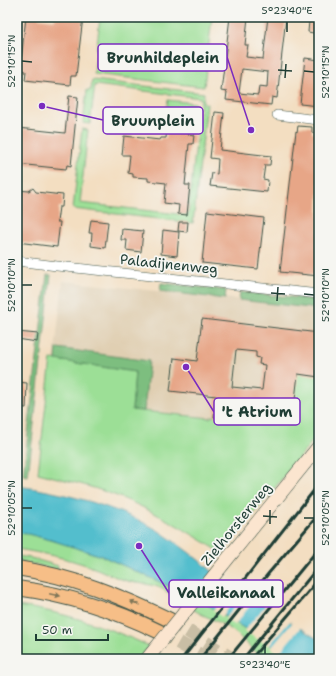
<svg xmlns="http://www.w3.org/2000/svg" width="336" height="676" viewBox="0 0 336 676" font-family="'Shantell Sans',sans-serif">
  <style>
    .built { fill: #e0cfb2 }
    .green { fill: #9cdf96; stroke: #5e8e65 }
    .forest { fill: #7dbe7f; stroke: #4e7e5a }
    .water { fill: #52becd; stroke: #387e80 }
    .pier { fill: #f3dec1 }
    .building { fill: #e7a687; fill-rule: evenodd }
    .lines { fill: none; stroke-linecap: round; stroke-linejoin: round }
    .primary-tunnel { stroke: #c9bea5; stroke-width: 14; stroke-dasharray: 14 7; stroke-linecap: butt }
    .minor-casing { stroke: #3f5549; stroke-width: 10 }
    .secondary-casing { stroke: #3f5549; stroke-width: 14 }
    .primary-casing { stroke: #3f5549; stroke-width: 16 }
    .minor { stroke: #fff; stroke-width: 9 }
    .secondary { stroke: #fbe5cf; stroke-width: 13 }
    .primary { stroke: #f6be87; stroke-width: 14 }
    .rail { stroke: #1f3d34; stroke-width: 3 }
    .secondary-bridge-casing { stroke: #3f5549; stroke-width: 14; stroke-linecap: butt }
    .secondary-bridge { stroke: #fbe5cf; stroke-width: 13 }
    .oneway { fill: #807759 }
    .ticks { fill: none; stroke: #1f3d34; stroke-width: 1.5 }
    .labels { text-anchor: middle; stroke-width: 3.5; stroke-linejoin: round; paint-order: stroke }
    .street-label { font-size: 14px; fill: #1f3d34; stroke: #f6f6f2 }
    .leader { fill: none; stroke: #7b2cbf; stroke-width: 1.5 }
    .callout-dot { fill: #7b2cbf; stroke: #f6f6f2; stroke-width: 1.5 }
    .callout { fill: #f6f6f2; stroke: #7b2cbf; stroke-width: 1.5 }
    .callout-label { font-size: 15px; text-anchor: middle; font-weight: bold; fill: #1f3d34 }
    .neatline { fill: none; stroke: #1f3d34; stroke-width: 1.5 }
    .ticks-label { font-size: 10px; text-anchor: middle; fill: #1f3d34 }
  </style>
  <rect width="100%" height="100%" fill="#f6f6f2"/>
  <filter id="ink" filterUnits="userSpaceOnUse"><feTurbulence type="fractalNoise" baseFrequency=".025" numOctaves="2"/><feDisplacementMap in="SourceGraphic" scale="8" xChannelSelector="R" yChannelSelector="G"/><feConvolveMatrix kernelMatrix="1 2 1 2 8 2 1 2 1" color-interpolation-filters="sRGB"/></filter>
  <filter id="wash" filterUnits="userSpaceOnUse"><feTurbulence type="fractalNoise" baseFrequency=".012" numOctaves="4" result="noise"/><feDisplacementMap in="SourceGraphic" scale="16" xChannelSelector="R" yChannelSelector="G"/><feGaussianBlur stdDeviation="0.9" result="paint"/><feColorMatrix in="noise" values="0 0 0 0 0 0 0 0 0 0 0 0 0 0 0 0 0 1.4 0 .05"/><feComposite in="paint" operator="in"/></filter>
  <g filter="url(#wash)">
    <rect width="100%" height="100%" fill="#f3dec1"/>
    <!-- built -->
    <path class="built" d="M63,281l256,27v117l-189,72 -89,-26z"/>
    <!-- green -->
    <path class="green" d="M100,17h112l-8,70 -110,-13z
      M92,80l112,13 -1,10 4,1 -14,119 -120,-14 9,-80 6,1 -8,73 108,12 13,-117 -106,-13 -5,39 -7,-1 4,-33h4z
      M168,100l27,3 -2,13 -27,-3z
      M298,350l21,2v81l-97,120c-30,-19 -61,-38 -93,-52 -29,-13 -60,-20 -91,-28l13,-114 84,13 -3,38 78,8 2,-2 77,9z
      M17,533l11,1 23,6 51,16 100,45 79,51 8,7c-7,0 -16,1 -22,0 -9,-2 -25,-22 -34,-28 -18,-14 -37,-14 -52,-33l-4,3c-19,-21 -30,-14 -53,-21 -12,-4 -23,-10 -35,-14 -23,-8 -47,-13 -72,-17z
      M17,556l14,2 27,8v4l-41,-10z
      M17,606c48,6 88,20 132,40l-10,13h-122z"/>
    <!-- forest -->
    <path class="forest" d="M47,275h4l-23,201 -5,-1z
      M161,283l65,7 -1,9 -65,-8z
      M240,292l79,8v9l-80,-9z
      M57,348l92,13 -5,50 -12,-1 3,-38 -79,-12z"/>
    <!-- water -->
    <path class="water" d="M17,486c46,6 102,21 142,45 21,14 42,30 61,47l99,62v19h-30l-8,-7 -79,-51 -100,-45 -51,-16 -23,-6 -11,-1z"/>
    <!-- pier -->
    <path class="pier" d="M234,584l9,6 -21,27 -9,-6z
      M247,592l9,6 -21,27 -10,-6z
      M266,605l25,15 -22,26 -25,-15z
      M293,622l8,5 -22,26 -8,-5z"/>
    <g id="blocks">
      <!-- building -->
      <path class="building" d="M26,17h12v1l17,2 1,-3 9,1 3,-1h15l-7,59h-5l-1,9 -45,-5 1,-9 -6,-1z
        M230,17h18l-3,28h3l-2,12 17,2 5,-42h18l-9,81 -5,-1 -1,8 -45,-5 1,-8 -6,-1zM242,69l26,3 -1,15 -8,-1 -1,9 -19,-2z
        M309,21l10,1v12l-11,-2z
        M305,58l14,2v46l-19,-2z
        M69,96l9,1 -7,69 -4,-1 -1,4 -49,-5 1,-36 47,5z
        M215,112l9,1 -4,37 51,6 -1,9h-5l-2,14 5,1 -1,12 -57,-6 2,-13 5,1 1,-15 -8,-1z
        M168,120l21,2 -1,12 6,1 -1,9h-4l-4,41h5l-3,30 -9,-1 1,-9 -15,-2 2,-20 -18,-2v-3l-15,-1v-3l-5,-1 2,-18h-8l2,-19 36,4 1,-2h5z
        M298,126l14,1v6l7,1 -1,102h1v40l-39,-4 16,-141 1,1z
        M33,188l3,4 27,3 -1,12h-3l-2,15h3l-3,25 -40,-5v-52l12,1z
        M207,211l57,7 -6,51 -56,-6z
        M91,220l17,2 -3,26 -14,-2 1,-13h-3z
        M179,222h9l-1,10 -9,-1z
        M122,229l21,2 -2,21 -15,-2 1,-10h-6z
        M163,230l16,2 -2,24 -16,-2z
        M202,319l117,14v44l-21,-3 -6,52 -78,-9 2,-21 -46,-5 4,-33 23,3zM236,350l20,2v5l4,1 -1,6 6,1 -3,25 -30,-3z
        M17,332l21,2 -1,8 -20,-3z
        M17,382l10,1 -1,25 -9,-1z"/>
    </g>
  </g>
  <g filter="url(#ink)">
    <use href="#blocks" fill-opacity="0" stroke="#3f5549" stroke-width="1"/>
    <g class="lines">
      <!-- primary-tunnel -->
      <path class="primary-tunnel" d="M170,620l62,39
        M160,632l47,27"/>
      <!-- minor casing -->
      <g class="minor-casing">
        <path id="minor" d="M277,115l42,5
          M17,261l40,5 262,28"/>
      </g>
      <!-- secondary casing -->
      <g class="secondary-casing">
        <path id="secondary" d="M233,552l86,-106"/>
      </g>
      <!-- primary casing -->
      <g class="primary-casing">
        <path id="primary" d="M17,568c54,8 104,28 153,52
          M17,588c51,7 98,22 143,44"/>
      </g>
      <!-- minor -->
      <use href="#minor" class="minor"/>
      <!-- secondary -->
      <use href="#secondary" class="secondary"/>
      <!-- primary -->
      <use href="#primary" class="primary"/>
      <!-- rail -->
      <path class="rail" d="M182,659l137,-175
        M200,659l68,-85 51,-60
        M228,659l91,-111
        M243,659l76,-93
        M251,659l68,-80"/>
      <!-- secondary-bridge casing -->
      <g class="secondary-bridge-casing">
        <path id="secondary-bridge" d="M147,659l86,-107"/>
      </g>
      <!-- secondary-bridge -->
      <use href="#secondary-bridge" class="secondary-bridge"/>
    </g>
    <!-- one-way arrows -->
    <defs><path id="oneway-solid" d="M-6-.8H1V-3.2L6.5 0L1 3.2V.8H-6Z"/></defs>
    <g class="oneway">
      <use href="#oneway-solid" transform="translate(55 595) rotate(12)"/>
      <use href="#oneway-solid" transform="translate(135 603) rotate(-157)"/>
    </g>
  </g>
  <!-- ticks -->
  <path class="ticks" d="M287,32v-10M22,61l10,1M278,70l14,1M304,71l10,1M285,78l1,-14M22,285h10M271,293l14,1M304,294l10,1M277,301l1,-14M22,508h10M263,516l14,1M304,518h10M270,524v-14M265,654v-10"/>
  <g class="labels">
    <!-- street labels -->
    <g class="street-label">
      <text transform="translate(169 264) rotate(6)" y="5">Paladijnenweg</text>
      <text transform="translate(236 524) rotate(-51)" y="5">Zielhorsterweg</text>
    </g>
  </g>
  <!-- callouts -->
  <path class="leader" d="M251 130L227 57M42 106L103 120M186 367L214 412M139 546L169 593"/>
  <g class="callout-dot">
    <circle cx="251" cy="130" r="4"/>
    <circle cx="42" cy="106" r="4"/>
    <circle cx="186" cy="367" r="4"/>
    <circle cx="139" cy="546" r="4"/>
  </g>
  <g class="callout">
    <rect x="98" y="44" width="129" height="27" rx="4"/>
    <rect x="103" y="107" width="100" height="27" rx="4"/>
    <rect x="214" y="398" width="86" height="27" rx="4"/>
    <rect x="169" y="580" width="114" height="27" rx="4"/>
  </g>
  <g class="callout-label">
    <text x="163" y="63">Brunhildeplein</text>
    <text x="153" y="126">Bruunplein</text>
    <text x="257" y="417">'t Atrium</text>
    <text x="226" y="598">Valleikanaal</text>
  </g>
  <!-- margin -->
  <rect width="336" height="676" fill="none" stroke="#f6f6f2" stroke-width="44"/>
  <!-- scale -->
  <path d="M36 634v6h72v-6" fill="none" stroke="#1f3d34" stroke-width="2"/>
  <text x="42" y="634" font-size="12" fill="#1f3d34" stroke="#f6f6f2" stroke-width="3" paint-order="stroke">50 m</text>
  <rect x="22" y="22" width="292" height="632" class="neatline"/>
  <g class="ticks-label">
    <text x="287" y="14">5°23'40"E</text>
    <text transform="translate(11 61) rotate(-90)" y="4">52°10'15"N</text>
    <text transform="translate(325 72) rotate(-90)" y="4">52°10'15"N</text>
    <text transform="translate(11 285) rotate(-90)" y="4">52°10'10"N</text>
    <text transform="translate(325 295) rotate(-90)" y="4">52°10'10"N</text>
    <text transform="translate(11 508) rotate(-90)" y="4">52°10'05"N</text>
    <text transform="translate(325 518) rotate(-90)" y="4">52°10'05"N</text>
    <text x="265" y="668">5°23'40"E</text>
  </g>
</svg>
